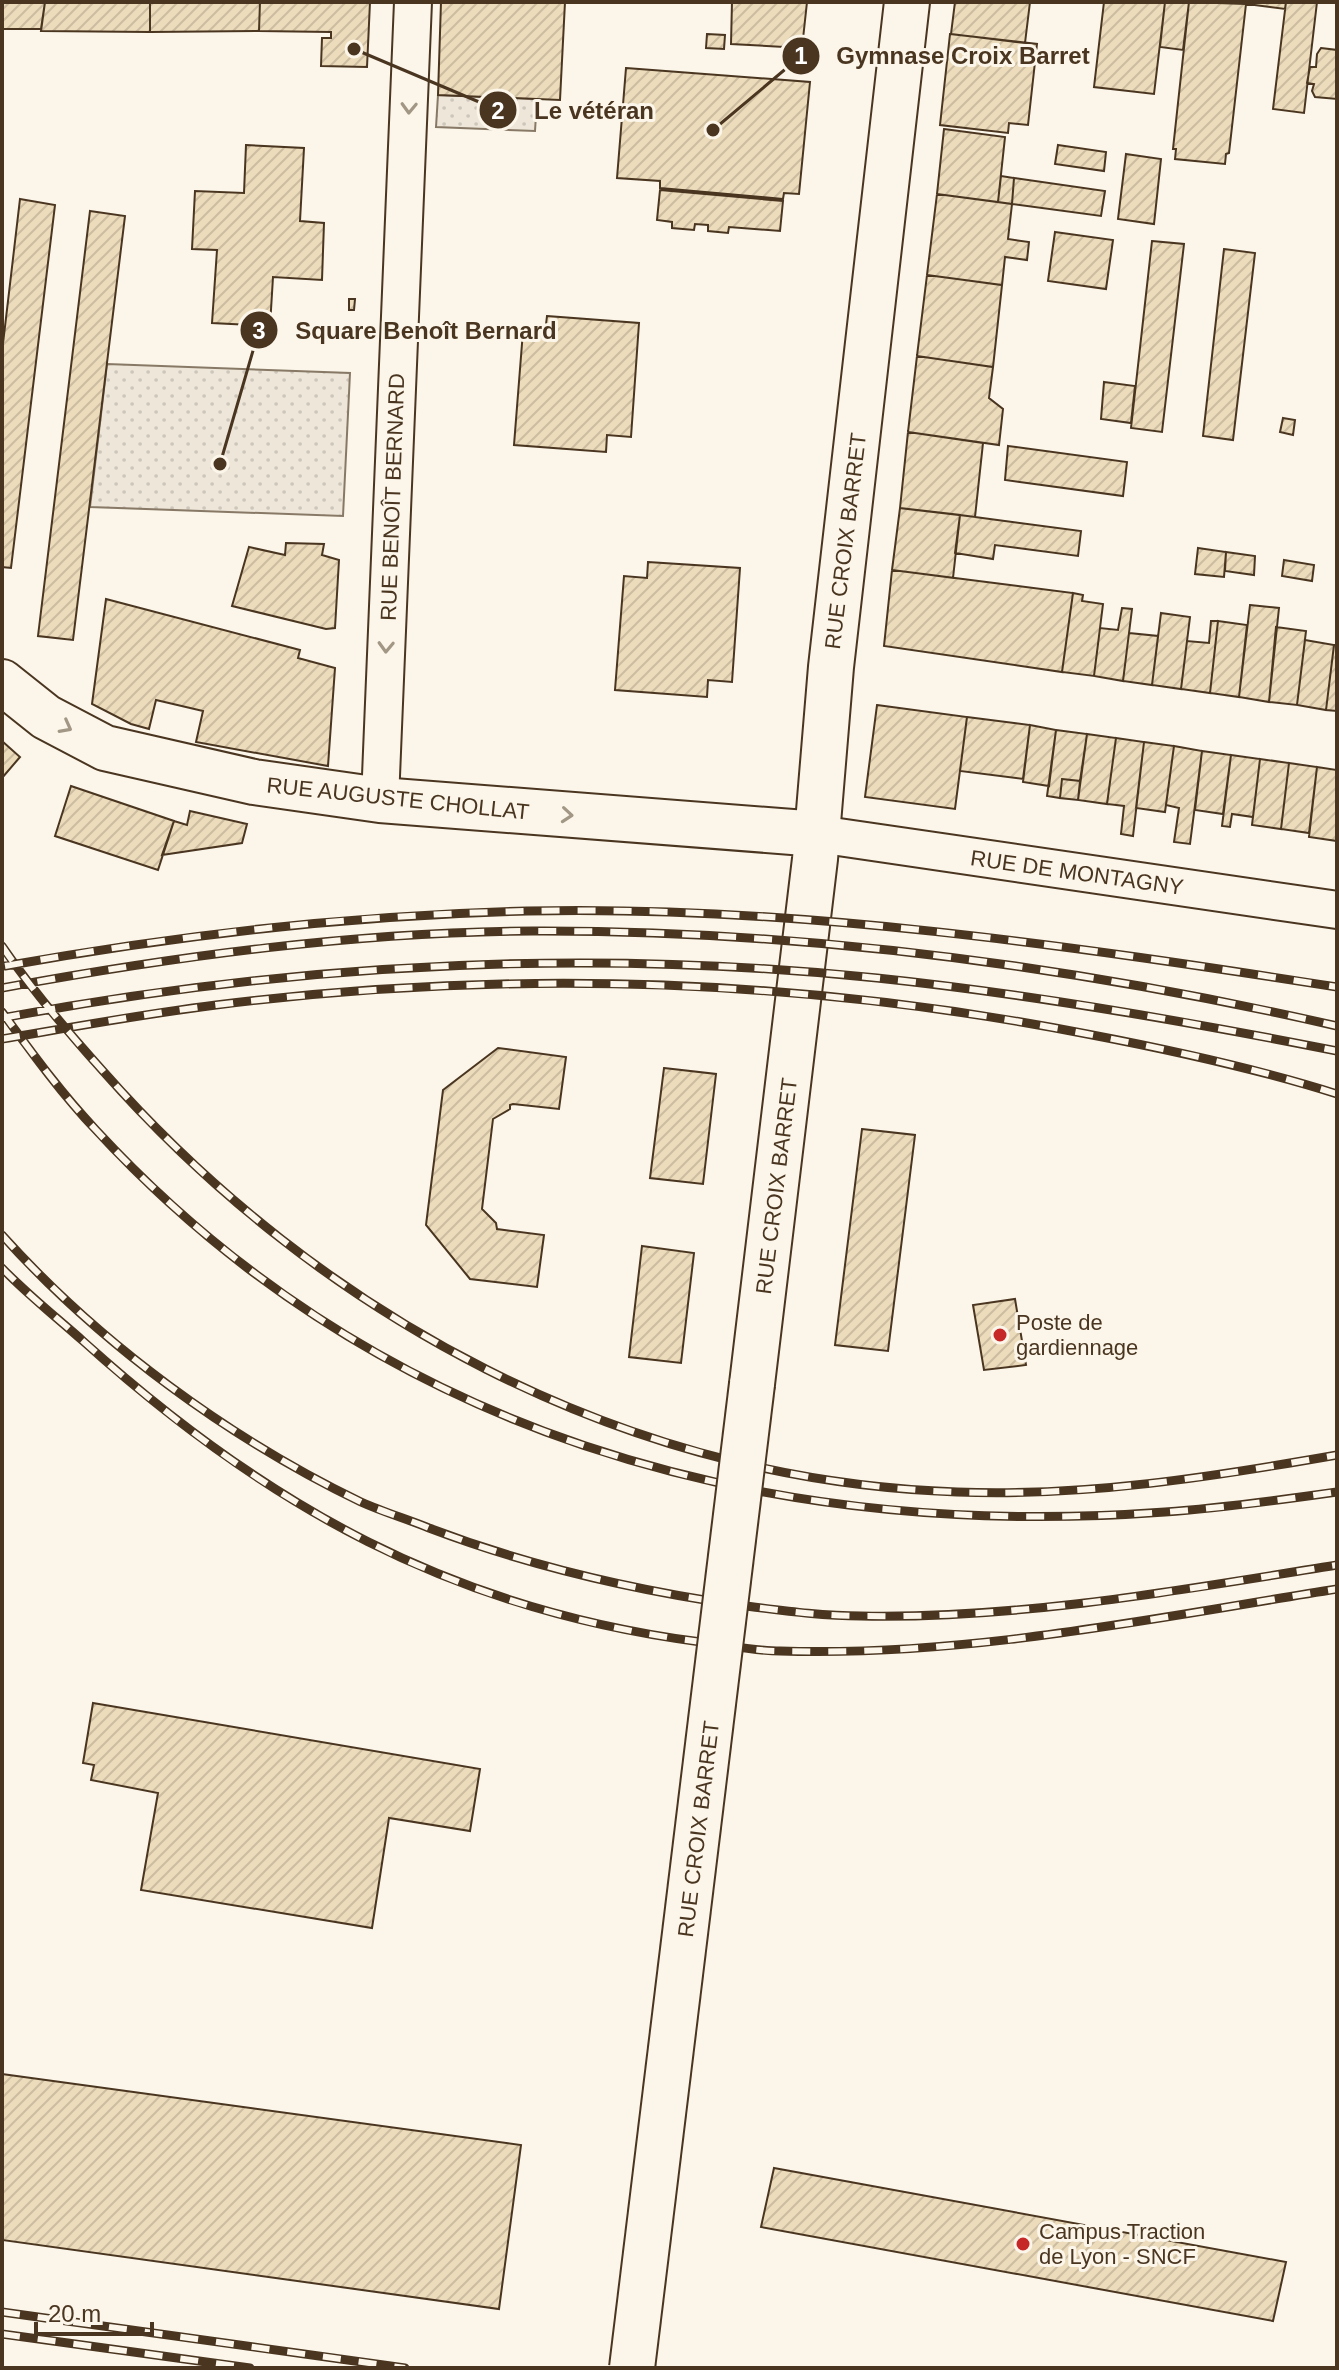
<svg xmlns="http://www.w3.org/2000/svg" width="1339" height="2370" viewBox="0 0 1339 2370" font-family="Helvetica,sans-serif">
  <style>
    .grass { fill: url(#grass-dots); stroke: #887966; stroke-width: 2 }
    .building { fill: url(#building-hatch); stroke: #4a3520; stroke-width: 2 }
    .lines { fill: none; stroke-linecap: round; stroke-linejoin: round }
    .street-casing { stroke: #4a3520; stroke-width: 40 }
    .secondary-casing { stroke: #4a3520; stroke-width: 48 }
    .street { stroke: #fbf6e9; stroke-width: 36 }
    .secondary { stroke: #fbf6e9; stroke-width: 44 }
    .rail-casing { stroke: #4a3520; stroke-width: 9 }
    .rail { stroke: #fbf6e9; stroke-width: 6; stroke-dasharray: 18; stroke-linecap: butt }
    .secondary-bridge-casing { stroke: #4a3520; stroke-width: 48; stroke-linecap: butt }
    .secondary-bridge { stroke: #fbf6e9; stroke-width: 44 }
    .oneway { stroke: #a29684 }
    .poi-dot { fill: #c62828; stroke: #fbf6e9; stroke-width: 3 }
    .labels { text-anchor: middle; stroke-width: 6; stroke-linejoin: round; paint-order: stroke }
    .street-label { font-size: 22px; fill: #4a3520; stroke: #fbf6e9 }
    .poi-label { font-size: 22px; fill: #4a3520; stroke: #fbf6e9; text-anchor: start }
    .leader { fill: none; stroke: #4a3520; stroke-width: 3 }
    .callout-dot { fill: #4a3520; stroke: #fbf6e9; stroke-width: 3 }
    .mark-label { font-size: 24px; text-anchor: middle; font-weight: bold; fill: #fff }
    .callout-label { font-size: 24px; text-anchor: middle; font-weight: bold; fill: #4a3520; stroke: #fbf6e9; stroke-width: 6; stroke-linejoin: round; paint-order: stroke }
  </style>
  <defs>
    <pattern id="grass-dots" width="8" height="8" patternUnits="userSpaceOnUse" patternTransform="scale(2)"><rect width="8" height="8" fill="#ede6d9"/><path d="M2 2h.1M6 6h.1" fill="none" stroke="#cdc6ba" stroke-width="1.8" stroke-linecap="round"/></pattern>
    <pattern id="building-hatch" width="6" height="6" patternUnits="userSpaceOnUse" patternTransform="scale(2)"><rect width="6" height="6" fill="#ecdcbc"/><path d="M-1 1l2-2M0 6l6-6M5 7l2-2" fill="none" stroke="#ccbda1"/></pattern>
  </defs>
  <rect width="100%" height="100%" fill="#fbf6e9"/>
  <!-- grass -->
  <path class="grass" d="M438,95l99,4 -2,32 -99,-4z
    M107,364l243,9 -7,143 -253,-9z"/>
  <!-- building -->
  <path class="building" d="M2,2h43l-4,27h-39z
    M45,2h105v30l-109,-1z
    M150,2h110l-1,29 -109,1z
    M260,2h110l-3,65 -46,-1 1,-28h9v-6l-72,-1z
    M441,2h124l-5,98 -122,-5z
    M732,2h75l-5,46 -71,-4z
    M955,2h75l-5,41 -74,-9z
    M1104,2h61l-11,92 -60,-7z
    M1165,2h24l-6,48 -23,-3z
    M1189,2l57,2 -17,149 -3,1 -1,10 -50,-5 1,-10h-3z
    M1231,2h55l-1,7z
    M1286,2h31l-13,111 -31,-4z
    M707,34l18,1 -1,14 -18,-1z
    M950,34l87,10 -9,81 -19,-2 -1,10 -68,-8z
    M1321,48l16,2v49l-22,-2 -3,-6 2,-7 -7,-1 3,-16h6l1,-13z
    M626,68l184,14 -11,112 -15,-1 -1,6 -123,-11v-7l-43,-3z
    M944,129l61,8 -7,65 -61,-8z
    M246,145l58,3 -4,73 24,2 -2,57 -49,-3 -3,49 -58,-3 5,-73 -25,-1 3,-58 49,2z
    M1058,145l48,7 -2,19 -49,-7z
    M1126,154l35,5 -7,65 -36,-5z
    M1001,176l13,2 -2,26 -14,-2z
    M1014,178l91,13 -4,25 -89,-12z
    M660,190l123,11 -3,30 -51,-4 -1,6 -20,-2v-6l-13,-1 -1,6 -22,-2v-6l-15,-2z
    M937,194l75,10 -4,35 21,3 -2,18 -22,-3 -3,28 -75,-10z
    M20,199l35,6 -44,363 -9,-1v-215z
    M90,211l35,5 -52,424 -35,-4z
    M1055,232l58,8 -7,49 -58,-8z
    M1152,241l32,3 -22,188 -31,-4z
    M1224,249l31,4 -22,187 -30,-4z
    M927,275l75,10 -9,82 -76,-11z
    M349,299h6l-1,11h-5z
    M547,316l92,7 -8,114 -24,-2 -1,17 -92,-7 9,-114 22,2z
    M917,356l76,11 -4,31 14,11 -4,36 -91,-13z
    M1104,382l31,4 -4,37 -30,-4z
    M1283,418l12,2 -2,15 -13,-3z
    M908,432l75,11 -8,74 -75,-9z
    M1008,446l119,16 -4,34 -118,-16z
    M900,508l60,7 -7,63 -61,-8z
    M960,515l121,16 -3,25 -83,-11 -2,14 -38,-6z
    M286,543l38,1 -2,11 17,5 -4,68 -9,1 -94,-23 17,-59 36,8z
    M1198,548l28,4 -2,25 -29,-3z
    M1226,552l29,4 -1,19 -29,-4z
    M1284,560l30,5 -2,16 -30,-5z
    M648,562l92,6 -8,114 -24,-2 -1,17 -92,-7 9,-114 23,2z
    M892,570l181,23 -11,79 -178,-26z
    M1073,593l10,2 -1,6 21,3 -9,72 -32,-4z
    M106,599l194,51 -2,8 37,10 -7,98 -132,-24 7,-31 -47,-11 -7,29 -18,-5 -39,-20z
    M1250,605l29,3 -10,94 -30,-5z
    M1122,608l10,1 -9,72 -29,-5 6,-48 18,2z
    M1161,613l29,4 -9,72 -29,-4z
    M1211,621h7l-8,72 -29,-4 6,-48 22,2z
    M1218,621l29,4 -8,72 -29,-4z
    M1276,627l30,4 -9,74 -28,-3z
    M1129,633l29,3 -6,49 -29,-4z
    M1305,640l29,5 -8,65 -29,-5z
    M1334,645h3v66l-11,-1z
    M877,705l90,12 -12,92 -90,-12z
    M967,717l63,8 -7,54 -63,-8z
    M1030,725l26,5 -7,56 -26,-4z
    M1056,730l31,4 -7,47 -18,-2 -2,19 -13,-2z
    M1087,734l29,4 -9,66 -29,-4z
    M1116,738l28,4 -11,94 -12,-2 3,-28 -17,-2z
    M2,741l18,16 -18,21z
    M1144,742l30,4 -9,66 -29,-4z
    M1174,746l28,5 -12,93 -16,-2 5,-34 -13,-3z
    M1202,751l29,4 -8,59 -28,-4z
    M1231,755l29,4 -7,58 -21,-3 -2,13 -8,-1z
    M1260,759l29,4 -8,66 -29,-4z
    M1289,763l28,4 -8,66 -28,-4z
    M1317,767l20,3v71l-28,-4z
    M1062,779l18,2 -2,19 -18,-2z
    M71,786l103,35 -16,49 -103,-34z
    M190,811l57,13 -5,19 -80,12 12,-34 13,4z
    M498,1048l68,9 -7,52 -46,-5 -3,1v4l-17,10 -11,90 14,14 1,6 47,6 -7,52 -67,-8 -44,-54 17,-135z
    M664,1068l52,6 -13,110 -53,-6z
    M862,1129l53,6 -27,216 -53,-6z
    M642,1246l52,7 -13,110 -52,-6z
    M1015,1299l11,66 -42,5 -11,-65z
    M93,1703l387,66 -10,62 -81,-13 -17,110 -231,-38 17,-97 -67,-13 3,-15 -11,-2z
    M2,2074l519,71 -22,164 -497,-69z
    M774,2168l512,94 -13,59 -512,-94z"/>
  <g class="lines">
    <!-- street casing -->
    <g class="street-casing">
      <path id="street" d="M380,800l33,-798
        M818,834l519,76"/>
    </g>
    <!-- secondary casing -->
    <g class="secondary-casing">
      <path id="secondary" d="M2,682l44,35 59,31 149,34 126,18 438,34
        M752,1384l63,-525 16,-192 76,-665"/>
    </g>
    <!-- street -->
    <use href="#street" class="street"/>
    <!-- secondary -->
    <use href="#secondary" class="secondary"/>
    <!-- rail casing -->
    <g class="rail-casing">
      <path id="rail" d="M2,946c30,44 65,85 101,125 217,246 522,410 854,421 128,5 254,-15 380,-37
        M5,966c173,-31 346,-51 522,-55 268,-6 546,35 810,76
        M2,988c174,-32 353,-56 531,-57 270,-1 540,35 804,95
        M2,1012c30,41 59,81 94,118 280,303 665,411 1069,382 57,-4 115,-12 172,-20
        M2,1018c288,-54 582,-70 875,-40 154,16 308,43 460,73
        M2,1039c71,-12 142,-25 214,-34 290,-36 584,-27 871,29 84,16 168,34 250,60
        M2,1235c97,108 228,204 359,267 22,10 46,17 68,26 100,38 204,62 309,77 41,5 82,11 123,11 160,3 319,-26 476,-51
        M2,1268c25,26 54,49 81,73 184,166 370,269 618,301 26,3 53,9 79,9 187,6 373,-33 557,-62
        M2,2312l403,56
        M2,2334l248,34"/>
    </g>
    <!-- rail -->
    <use href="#rail" class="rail"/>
    <!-- secondary-bridge casing -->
    <g class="secondary-bridge-casing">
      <path id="secondary-bridge" d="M632,2368l120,-984"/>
    </g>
    <!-- secondary-bridge -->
    <use href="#secondary-bridge" class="secondary-bridge"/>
  </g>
  <!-- one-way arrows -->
  <defs><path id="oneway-chevron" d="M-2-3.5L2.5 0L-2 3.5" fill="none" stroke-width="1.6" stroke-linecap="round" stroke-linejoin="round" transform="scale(2)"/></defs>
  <g class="oneway">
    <use href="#oneway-chevron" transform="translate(409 108) rotate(92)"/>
    <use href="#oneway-chevron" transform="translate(386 647) rotate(92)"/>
    <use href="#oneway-chevron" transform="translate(66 727) rotate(28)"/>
    <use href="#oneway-chevron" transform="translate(567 815) rotate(5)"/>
  </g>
  <!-- markers -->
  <g class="poi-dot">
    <circle cx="1000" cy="1335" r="8"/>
    <circle cx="1023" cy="2244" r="8"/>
  </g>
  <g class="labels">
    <!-- street labels -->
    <g class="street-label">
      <text transform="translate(392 497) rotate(-88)" y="8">RUE BENOÎT BERNARD</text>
      <text transform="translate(845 541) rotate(-83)" y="8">RUE CROIX BARRET</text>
      <text transform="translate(398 798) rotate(6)" y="8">RUE AUGUSTE CHOLLAT</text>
      <text transform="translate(1077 872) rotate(8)" y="8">RUE DE MONTAGNY</text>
      <text transform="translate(776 1186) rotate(-83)" y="8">RUE CROIX BARRET</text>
      <text transform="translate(698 1829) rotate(-83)" y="8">RUE CROIX BARRET</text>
    </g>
    <!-- poi labels -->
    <g class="poi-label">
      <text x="1016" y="1330">Poste de<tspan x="1016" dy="25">gardiennage</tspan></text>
      <text x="1039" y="2239">Campus Traction<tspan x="1039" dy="25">de Lyon - SNCF</tspan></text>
    </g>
  </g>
  <!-- callouts -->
  <path class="leader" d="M713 130L801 56M354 49L498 110M220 464L259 330"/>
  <g class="callout-dot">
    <circle cx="713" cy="130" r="8"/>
    <circle cx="354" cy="49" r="8"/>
    <circle cx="220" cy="464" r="8"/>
    <circle cx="801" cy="56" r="20"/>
    <circle cx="498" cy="110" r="20"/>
    <circle cx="259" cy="330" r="20"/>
  </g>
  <g class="mark-label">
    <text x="801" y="64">1</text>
    <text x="498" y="119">2</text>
    <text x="259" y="339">3</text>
  </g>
  <g class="callout-label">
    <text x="963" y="64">Gymnase Croix Barret</text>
    <text x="594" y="119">Le vétéran</text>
    <text x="426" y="339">Square Benoît Bernard</text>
  </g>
  <!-- border -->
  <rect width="1339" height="2370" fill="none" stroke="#4a3520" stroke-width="8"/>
  <!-- scale -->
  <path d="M36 2322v12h116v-12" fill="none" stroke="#4a3520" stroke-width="4"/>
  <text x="48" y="2322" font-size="24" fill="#4a3520" stroke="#fbf6e9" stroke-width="6" paint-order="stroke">20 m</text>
</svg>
